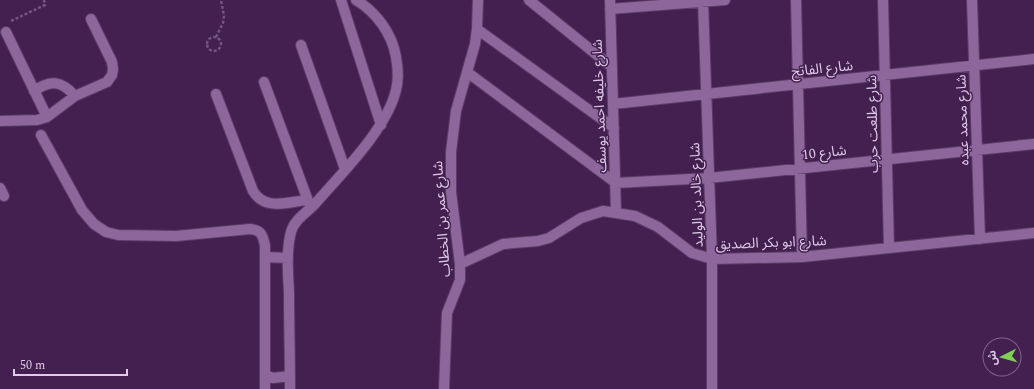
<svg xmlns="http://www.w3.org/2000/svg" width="1034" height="389" viewBox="0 0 1034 389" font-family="Spectral,'Noto Sans Arabic',serif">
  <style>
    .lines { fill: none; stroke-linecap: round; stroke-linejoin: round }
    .street-casing { stroke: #5b3c66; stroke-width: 12 }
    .path { stroke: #73557f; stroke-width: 2.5; stroke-dasharray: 3 2; stroke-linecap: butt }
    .street { stroke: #8d679c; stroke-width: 10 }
    .labels { text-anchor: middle; stroke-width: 3; stroke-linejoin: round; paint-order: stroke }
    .street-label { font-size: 14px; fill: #dfcbe8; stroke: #432050 }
  </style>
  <rect width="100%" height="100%" fill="#432050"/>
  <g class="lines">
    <!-- street casing -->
    <g class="street-casing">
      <path id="street" d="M341,0l40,125
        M529,0l83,67
        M610,0l6,212
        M703,0l9,259v130
        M796,0l6,257
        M883,0l6,248
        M972,0l8,239
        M610,9l115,-9
        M477,29l137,99
        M6,32l41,85
        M301,45l44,124
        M467,72l149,111 93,-5 325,-34
        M264,82l46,124
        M34,91c17,-12 28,-10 41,5
        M216,94l37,97c12,20 34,11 54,9
        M613,104l421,-45
        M0,121l37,-1 10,-3 28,-21 32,-14 5,-7 1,-6 -1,-7 -21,-43
        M41,135l41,75 12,14 12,8 12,3 58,1 74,-7c11,1 13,6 15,17v143
        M0,188l4,8
        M265,257l23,1
        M460,264l43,-20 35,-3 11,-3 32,-20 22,-7 32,5 23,11 34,26 20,6 90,-2 232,-24
        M265,375l8,3 17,-2
        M290,389c0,-32 -1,-65 -1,-97 -1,-19 -3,-41 2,-60 3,-12 15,-19 23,-27 26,-30 73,-76 82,-115 3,-11 2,-22 0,-33 -4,-24 -20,-45 -40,-57
        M444,389l3,-76 13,-33v-16l-9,-72v-40l5,-41 19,-67 2,-15 1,-29"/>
    </g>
    <!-- path -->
    <path class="path" d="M11,21l34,-16 -1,-5
      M216,37l7,-14 1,-7 -3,-16
      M207 44a7 7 0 1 1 14 0a7 7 0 1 1-14 0Z"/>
    <!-- street -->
    <use href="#street" class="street"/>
  </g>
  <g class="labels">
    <!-- street labels -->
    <g class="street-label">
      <text transform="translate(822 68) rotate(-6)" y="5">شارع الفاتح</text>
      <text transform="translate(599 106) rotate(-92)" y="5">شارع خليفه احمد يوسف</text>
      <text transform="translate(962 120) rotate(-92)" y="5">شارع محمد عبده</text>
      <text transform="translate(872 124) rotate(-91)" y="5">شارع طلعت حرب</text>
      <text transform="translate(824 152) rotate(-6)" y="5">شارع 10</text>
      <text transform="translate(696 195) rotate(-92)" y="5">شارع خالد بن الوليد</text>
      <text transform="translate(441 219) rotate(-94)" y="5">شارع عمر بن الخطاب</text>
      <text transform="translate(771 242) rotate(-2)" y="5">شارع ابو بكر الصديق</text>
    </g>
  </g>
  <!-- north arrow -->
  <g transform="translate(1002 357) rotate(264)"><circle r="19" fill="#432050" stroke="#81648d"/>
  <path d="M0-3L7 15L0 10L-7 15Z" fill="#7fd052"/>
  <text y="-6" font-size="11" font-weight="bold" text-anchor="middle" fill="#dfcbe8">ش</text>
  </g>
  <!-- scale -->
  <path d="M14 369v6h113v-6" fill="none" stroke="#dfcbe8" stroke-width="2"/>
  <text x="20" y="369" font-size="12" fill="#dfcbe8" stroke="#432050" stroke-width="3" paint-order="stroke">50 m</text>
</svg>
